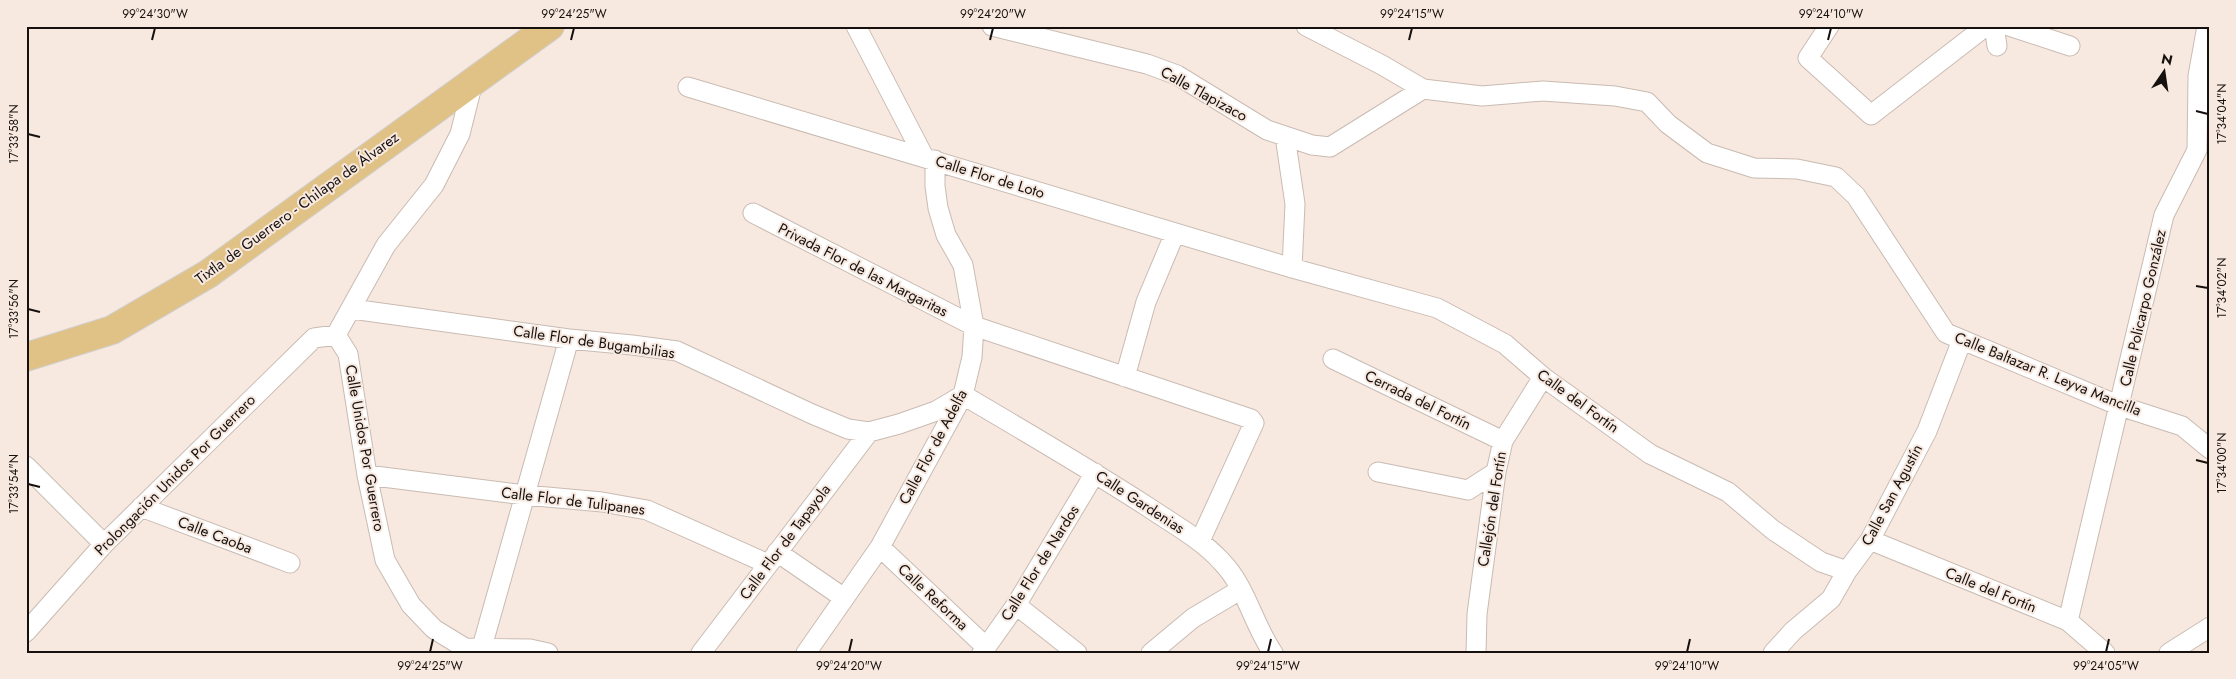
<svg xmlns="http://www.w3.org/2000/svg" width="2236" height="679" viewBox="0 0 2236 679" font-family="Jost,sans-serif">
  <style>
    .lines { fill: none; stroke-linecap: round; stroke-linejoin: round }
    .minor-casing { stroke: #c9bbb2; stroke-width: 21 }
    .primary-casing { stroke: #d0cfcf; stroke-width: 30 }
    .minor { stroke: #fff; stroke-width: 19 }
    .primary { stroke: #e1c286; stroke-width: 28 }
    .ticks { fill: none; stroke: #16110e; stroke-width: 2 }
    .labels { text-anchor: middle; stroke-width: 4; stroke-linejoin: round; paint-order: stroke }
    .street-label { font-size: 15px; fill: #16110e; stroke: #f8e9e0 }
    .neatline { fill: none; stroke: #16110e; stroke-width: 2 }
    .ticks-label { font-size: 12px; text-anchor: middle; fill: #16110e }
  </style>
  <rect width="100%" height="100%" fill="#f8e9e0"/>
  <g class="lines">
    <!-- minor casing -->
    <g class="minor-casing">
      <path id="minor" d="M856,26l68,131
        M992,26l155,38 30,11 90,55 45,15 18,2 93,-58
        M1306,26l76,39 41,24 59,7 61,-5 72,5 32,6 21,22 39,29 47,15 43,1 39,8 20,19 90,137 174,73 62,20 28,23
        M1829,26l-21,32 63,57 115,-89
        M1994,26l3,20
        M2009,26l61,20
        M688,87l604,181 145,40 68,36 38,33 107,77 78,38 45,38 48,32 26,9
        M1285,136l10,68 -3,64
        M753,213l221,113 277,93 3,4 -54,118
        M352,309l217,30 63,6 45,6 135,63 36,15 21,3 30,-8 37,-13 27,-16c63,37 125,73 185,112 25,17 53,32 73,54 25,25 32,63 52,92
        M336,335l12,19 19,121 18,85 26,45 23,24 31,19 65,1 18,4
        M336,335l50,-90 48,-60 26,-51 13,-52
        M1333,359l170,82
        M1125,377l21,-75 29,-69
        M26,466l78,78
        M1378,472l90,18 28,-18
        M367,475l158,20 77,7 45,8 121,54
        M141,507l149,56
        M1870,540l198,81 37,32
        M880,547l106,100
        M777,552l67,46
        M1016,605l61,48
        M2068,621l96,-406 33,-65 1,-74 9,-50
        M26,632l78,-88 210,-206 22,-3
        M482,647l87,-308
        M701,653l168,-221
        M806,653l74,-106 83,-152 9,-38 2,-31 -11,-61 -17,-30 -8,-27 -3,-22v-26
        M982,653l34,-48 79,-132
        M1151,653l42,-35 47,-28
        M1476,653l1,-39 19,-142 7,-31 40,-64
        M1773,653l20,-22 38,-32 16,-28 23,-31 57,-109 35,-91
        M2169,653l41,-26"/>
    </g>
    <!-- primary casing -->
    <g class="primary-casing">
      <path id="primary" d="M26,357l86,-27 96,-56 342,-248"/>
    </g>
    <!-- minor -->
    <use href="#minor" class="minor"/>
    <!-- primary -->
    <use href="#primary" class="primary"/>
  </g>
  <!-- ticks -->
  <path class="ticks" d="M152,40l3,-12M571,40l3,-12M990,40l3,-12M1409,40l3,-12M1828,40l3,-12M2196,111l12,3M28,134l12,3M2196,286l12,2M28,309l12,3M2196,460l12,3M28,484l12,3M430,652l3,-13M849,652l3,-13M1268,652l3,-13M1687,652l3,-13M2106,652l3,-13"/>
  <g class="labels">
    <!-- street labels -->
    <g class="street-label">
      <text transform="translate(1204 94) rotate(29)" y="5">Calle Tlapizaco</text>
      <text transform="translate(990 177) rotate(17)" y="5">Calle Flor de Loto</text>
      <text transform="translate(297 208) rotate(-36)" y="5">Tixtla de Guerrero - Chilapa de Álvarez</text>
      <text transform="translate(863 270) rotate(27)" y="5">Privada Flor de las Margaritas</text>
      <text transform="translate(2143 308) rotate(-77)" y="5">Calle Policarpo González</text>
      <text transform="translate(594 342) rotate(8)" y="5">Calle Flor de Bugambilias</text>
      <text transform="translate(2048 374) rotate(22)" y="5">Calle Baltazar R. Leyva Mancilla</text>
      <text transform="translate(1418 400) rotate(26)" y="5">Cerrada del Fortín</text>
      <text transform="translate(1578 401) rotate(36)" y="5">Calle del Fortín</text>
      <text transform="translate(933 447) rotate(-62)" y="5">Calle Flor de Adelfa</text>
      <text transform="translate(365 448) rotate(80)" y="5">Calle Unidos Por Guerrero</text>
      <text transform="translate(175 475) rotate(-45)" y="5">Prolongación Unidos Por Guerrero</text>
      <text transform="translate(1892 495) rotate(-62)" y="5">Calle San Agustín</text>
      <text transform="translate(573 501) rotate(7)" y="5">Calle Flor de Tulipanes</text>
      <text transform="translate(1140 502) rotate(33)" y="5">Calle Gardenias</text>
      <text transform="translate(1492 509) rotate(-81)" y="5">Callejón del Fortín</text>
      <text transform="translate(215 535) rotate(21)" y="5">Calle Caoba</text>
      <text transform="translate(785 542) rotate(-53)" y="5">Calle Flor de Tapayola</text>
      <text transform="translate(1040 563) rotate(-58)" y="5">Calle Flor de Nardos</text>
      <text transform="translate(1991 590) rotate(22)" y="5">Calle del Fortín</text>
      <text transform="translate(933 597) rotate(43)" y="5">Calle Reforma</text>
    </g>
  </g>
  <!-- border -->
  <rect width="2236" height="679" fill="none" stroke="#f8e9e0" stroke-width="55"/>
  <!-- north arrow -->
  <g transform="translate(2164 72) rotate(13)" stroke="#f8e9e0" stroke-width="4" paint-order="stroke">
  <path d="M0-4L9 19L0 12L-9 19Z" fill="#16110e"/>
  <text y="-8" font-size="14" font-weight="bold" text-anchor="middle" fill="#16110e">N</text>
  </g>
  <rect x="28" y="28" width="2180" height="624" class="neatline"/>
  <g class="ticks-label">
    <text x="155" y="18">99°24'30"W</text>
    <text x="574" y="18">99°24'25"W</text>
    <text x="993" y="18">99°24'20"W</text>
    <text x="1412" y="18">99°24'15"W</text>
    <text x="1831" y="18">99°24'10"W</text>
    <text transform="translate(2222 114) rotate(-90)" y="4">17°34'04"N</text>
    <text transform="translate(14 134) rotate(-90)" y="4">17°33'58"N</text>
    <text transform="translate(2222 288) rotate(-90)" y="4">17°34'02"N</text>
    <text transform="translate(14 309) rotate(-90)" y="4">17°33'56"N</text>
    <text transform="translate(2222 463) rotate(-90)" y="4">17°34'00"N</text>
    <text transform="translate(14 484) rotate(-90)" y="4">17°33'54"N</text>
    <text x="430" y="670">99°24'25"W</text>
    <text x="849" y="670">99°24'20"W</text>
    <text x="1268" y="670">99°24'15"W</text>
    <text x="1687" y="670">99°24'10"W</text>
    <text x="2106" y="670">99°24'05"W</text>
  </g>
</svg>
